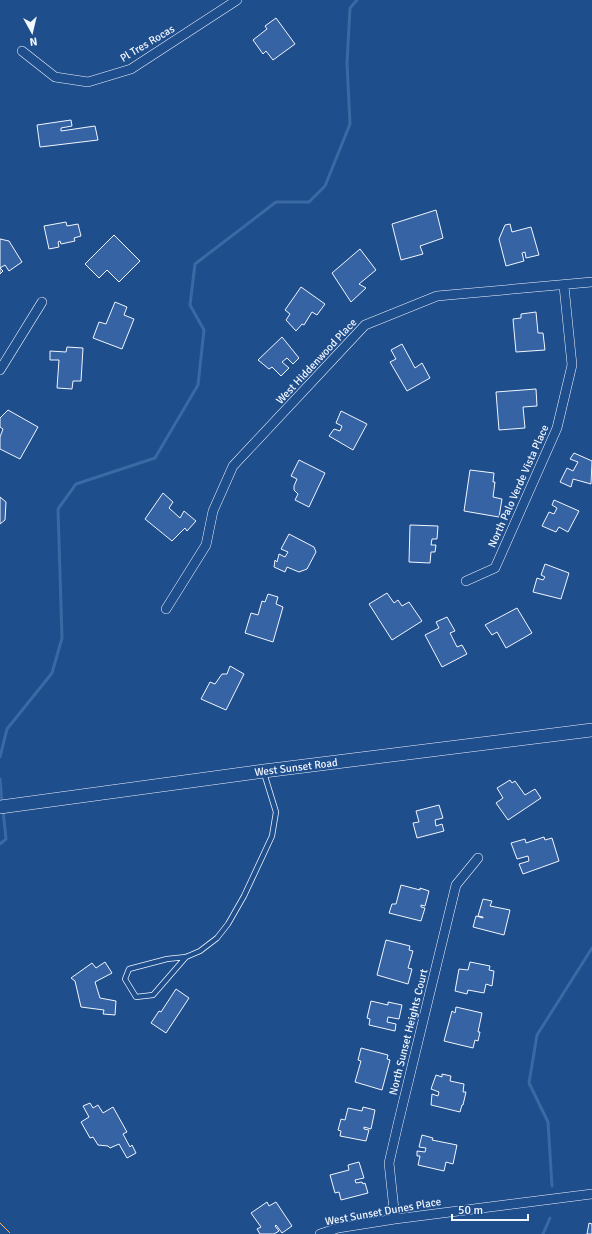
<svg xmlns="http://www.w3.org/2000/svg" width="592" height="1234" viewBox="0 0 592 1234" font-family="Signika,sans-serif">
  <style>
    .lines { fill: none; stroke-linecap: round; stroke-linejoin: round }
    .stream { stroke: #3b69a3; stroke-width: 3 }
    .building { fill: #3563a3; stroke: #f2f6ff }
    .lane-casing { stroke: #f2f6ff; stroke-width: 6 }
    .street-casing { stroke: #f2f6ff; stroke-width: 10 }
    .secondary-casing { stroke: #f2f6ff; stroke-width: 14 }
    .lane { stroke: #1f4e8c; stroke-width: 4.5 }
    .street { stroke: #1f4e8c; stroke-width: 9 }
    .secondary { stroke: #1f4e8c; stroke-width: 13 }
    .power { stroke: #ffb74d; stroke-width: 1; stroke-dasharray: 14 3 2 3; stroke-linecap: butt }
    .labels { text-anchor: middle; stroke-width: 3; stroke-linejoin: round; paint-order: stroke }
    .street-label { font-size: 11px; fill: #f2f6ff; stroke: #1f4e8c }
  </style>
  <rect width="100%" height="100%" fill="#1f4e8c"/>
  <g class="lines">
    <!-- stream -->
    <path class="stream" d="M0,757l7,-28 45,-56 10,-35 -4,-129 18,-25 79,-26 43,-73 6,-55 -14,-25 5,-41 81,-62h33l16,-16 25,-62 -3,-61 3,-55 7,-8
      M0,779l2,24
      M0,844l6,-5 -3,-29
      M552,1186l-4,-64 -19,-39 8,-48 55,-87
      M543,1234l7,-16"/>
  </g>
  <!-- building -->
  <path class="building" d="M276,18l19,26 -22,16 -7,-9 -3,3 -10,-14 14,-11 -2,-3z
    M71,120l1,6 -11,2v3l34,-5 3,14 -58,7 -3,-22z
    M436,210l7,28 -23,8 3,8 -22,6 -9,-36z
    M66,222l1,4 11,-2 3,12 -7,2 1,3 -14,3 -1,-3 -2,1 1,5 -10,2 -5,-23z
    M510,224l2,8 19,-5 8,28 -13,3 -1,-6 -3,1 2,8 -18,5 -7,-27 6,-14z
    M114,235l26,26 -21,21 -12,-12 -8,8 -14,-14z
    M0,239l9,2 13,21 -13,9 -4,-6 -5,3 3,3 -3,3z
    M360,249l16,21 -17,14 7,4 -15,14 -19,-29z
    M301,287l24,17 -8,11 -5,-3 -8,13 -2,-1 -6,7 -10,-11 4,-6 -5,-4z
    M115,302l12,5 -3,8 10,4 -12,30 -29,-11 6,-16 7,2z
    M536,312l2,21h5l2,17 -29,2 -3,-33 8,-1v-4z
    M282,337l17,21 -6,6 -6,-6 -5,4 7,6 -8,8 -9,-9 -3,2 -11,-9z
    M402,344l13,24 7,-5 8,15 -23,13 -17,-29 6,-3 -5,-9z
    M67,347l16,1 -2,33h-8l-1,8 -15,-1 2,-28h-9v-9l16,1z
    M536,389l1,17 -14,1 2,21 -26,2 -3,-38z
    M8,410l30,17 -18,32 -20,-10v-12l3,-8 -3,-2v-9z
    M341,411l26,13 -14,26 -24,-14 5,-7 6,2 2,-5 -6,-3z
    M574,453l18,8 -1,23 -18,-5 -2,8 -11,-5 7,-14 6,3 5,-9 -8,-3z
    M299,460l26,13 -16,34 -14,-7 3,-6 -4,-4v-4l3,-7 -6,-3z
    M470,470l24,3 -1,9h2l-2,15 9,2 -3,18 -35,-6z
    M163,493l10,9 -4,6 11,10 4,-7 12,10 -9,10 -2,-3 -13,13 -27,-22z
    M0,497l6,5 -1,18 -5,4z
    M554,500l25,11 -11,21 -9,-5 -3,5 -14,-6 7,-14 5,2 3,-6 -5,-3z
    M410,525l28,1 -1,13h-5l-1,6h5l-1,7h-4l-1,11 -21,-1z
    M289,534l25,13 2,5 -9,17 -8,3 -12,-5 -2,5 -11,-5 1,-7 2,2 2,-8 6,3 3,-5 -7,-3z
    M545,564l24,9 -8,26 -28,-7 4,-14 6,2 2,-3 -4,-2z
    M387,593l7,10 4,-3 4,6 7,-4 13,19 -30,19 -23,-36z
    M268,594l10,3 -2,7 7,3 -10,35 -28,-9 6,-20 7,2 4,-14 3,1z
    M517,608l15,25 -26,15 -9,-16 -5,3 -7,-10z
    M447,617l8,14 -5,2 7,14 5,-2 5,9 -25,13 -17,-32 14,-7 -3,-6z
    M230,666l14,8 -18,36 -25,-11 9,-17 5,2 7,-10h5z
    M510,780l2,3 3,-2 10,14 10,-6 6,9 -33,22 -12,-17 7,-5 -6,-10z
    M439,805l4,13 -8,2 1,6 6,-2 2,7 -27,7 -4,-15 6,-1 -3,-11z
    M544,837l1,3 7,-2 7,23 -36,13 -4,-10 10,-3 -1,-5 -11,3 -6,-16 14,-4 1,4z
    M401,885l19,5v-2l9,3 -4,15 -4,-1v2l4,1 -4,13 -32,-8 3,-9h4z
    M483,899l9,2 -2,5 20,4 -6,25 -31,-8 3,-11 7,2v-1l-5,-1z
    M386,940l24,6 -1,4 4,1 -5,17 4,1 -4,15 -31,-9z
    M105,962l7,11 -17,9 5,16 16,3 -1,14 -12,-1 1,-4 -23,-3 -6,-26 -4,-3 21,-15 4,5z
    M470,962l20,4 -1,4 5,1 -2,15 -6,-2 -2,9 -16,-3 -1,4 -12,-3 4,-22 9,1z
    M176,989l13,9 -23,35 -15,-10 8,-12 2,1z
    M371,1001l17,4v-3l14,3 -3,14 -11,-2 -1,5 9,2 -1,7 -26,-6 1,-6 -3,-1z
    M456,1007l26,6 -4,19h2l-2,9 -3,-1 -2,8 -29,-7 8,-30 3,2z
    M361,1048l27,7 -1,4 3,1 -8,30 -27,-8 6,-21 -3,-1z
    M442,1074l9,2 -1,5 14,3 -1,8h3l-3,13h-1l-2,7 -29,-7 1,-11 6,2 1,-4 -8,-3 5,-14 6,2z
    M90,1103l3,5 5,-3 5,8 10,-6 14,25 -4,2 7,13 2,-2 4,8 -9,5 -8,-14 -9,4 -2,-2 -10,-1 -5,-8 -3,1 -9,-16 8,-5 -6,-11z
    M363,1107l12,3 -4,19 -7,-2v2l5,1 -3,11 -26,-5 1,-5 -3,-1 3,-11 4,1 3,-12 14,3z
    M422,1135l11,3 -1,2 25,5 -4,19 -7,-2 -2,9 -26,-6 2,-9h-3v-5l8,1 1,-4 -7,-1z
    M359,1162l5,16 -9,2 1,3 6,-1 1,2 2,-1 3,10 -27,7 -2,-8 -4,1 -5,-18 19,-5 -1,-5z
    M267,1202l2,4 7,-4 16,24 -10,7 -6,-8 -1,1 4,5 -5,3h-14l-3,-5 4,-2 -10,-14z
    M589,1223l3,1v10h-5z"/>
  <g class="lines">
    <!-- lane casing -->
    <g class="lane-casing">
      <path id="lane" d="M186,957l-33,38 -17,2 -11,-18 4,-10 38,-10 19,-2 14,-6 17,-13 11,-14 16,-28 28,-60 4,-24 -12,-39"/>
    </g>
    <!-- street casing -->
    <g class="street-casing">
      <path id="street" d="M22,51l33,26 33,5 43,-13 106,-69
        M0,370l42,-68
        M466,581l29,-13 62,-140 15,-63 -8,-79
        M166,609l40,-64 7,-34 20,-45 132,-141 72,-29 155,-14
        M395,1219l-6,-56 9,-39 58,-239 22,-27
        M320,1234l18,-6 57,-9 197,-25"/>
    </g>
    <!-- secondary casing -->
    <g class="secondary-casing">
      <path id="secondary" d="M0,807l264,-36 328,-41"/>
    </g>
    <!-- lane -->
    <use href="#lane" class="lane"/>
    <!-- street -->
    <use href="#street" class="street"/>
    <!-- secondary -->
    <use href="#secondary" class="secondary"/>
    <!-- power -->
    <path class="power" d="M0,1223l11,11"/>
  </g>
  <g class="labels">
    <!-- street labels -->
    <g class="street-label">
      <text transform="translate(147 43) rotate(-31)" y="4">Pl Tres Rocas</text>
      <text transform="translate(316 361) rotate(-47)" y="4">West Hiddenwood Place</text>
      <text transform="translate(518 486) rotate(-66)" y="4">North Palo Verde Vista Place</text>
      <text transform="translate(296 767) rotate(-7)" y="4">West Sunset Road</text>
      <text transform="translate(408 1032) rotate(-76)" y="4">North Sunset Heights Court</text>
      <text transform="translate(383 1211) rotate(-10)" y="4">West Sunset Dunes Place</text>
    </g>
  </g>
  <!-- north arrow -->
  <g transform="translate(32 32) rotate(172)" stroke="#1f4e8c" stroke-width="3" paint-order="stroke">
  <path d="M0-3L7 15L0 10L-7 15Z" fill="#f2f6ff"/>
  <text y="-6" font-size="11" font-weight="bold" text-anchor="middle" fill="#f2f6ff">N</text>
  </g>
  <!-- scale -->
  <path d="M452 1214v6h76v-6" fill="none" stroke="#f2f6ff" stroke-width="2"/>
  <text x="458" y="1214" font-size="12" fill="#f2f6ff" stroke="#1f4e8c" stroke-width="3" paint-order="stroke">50 m</text>
</svg>
